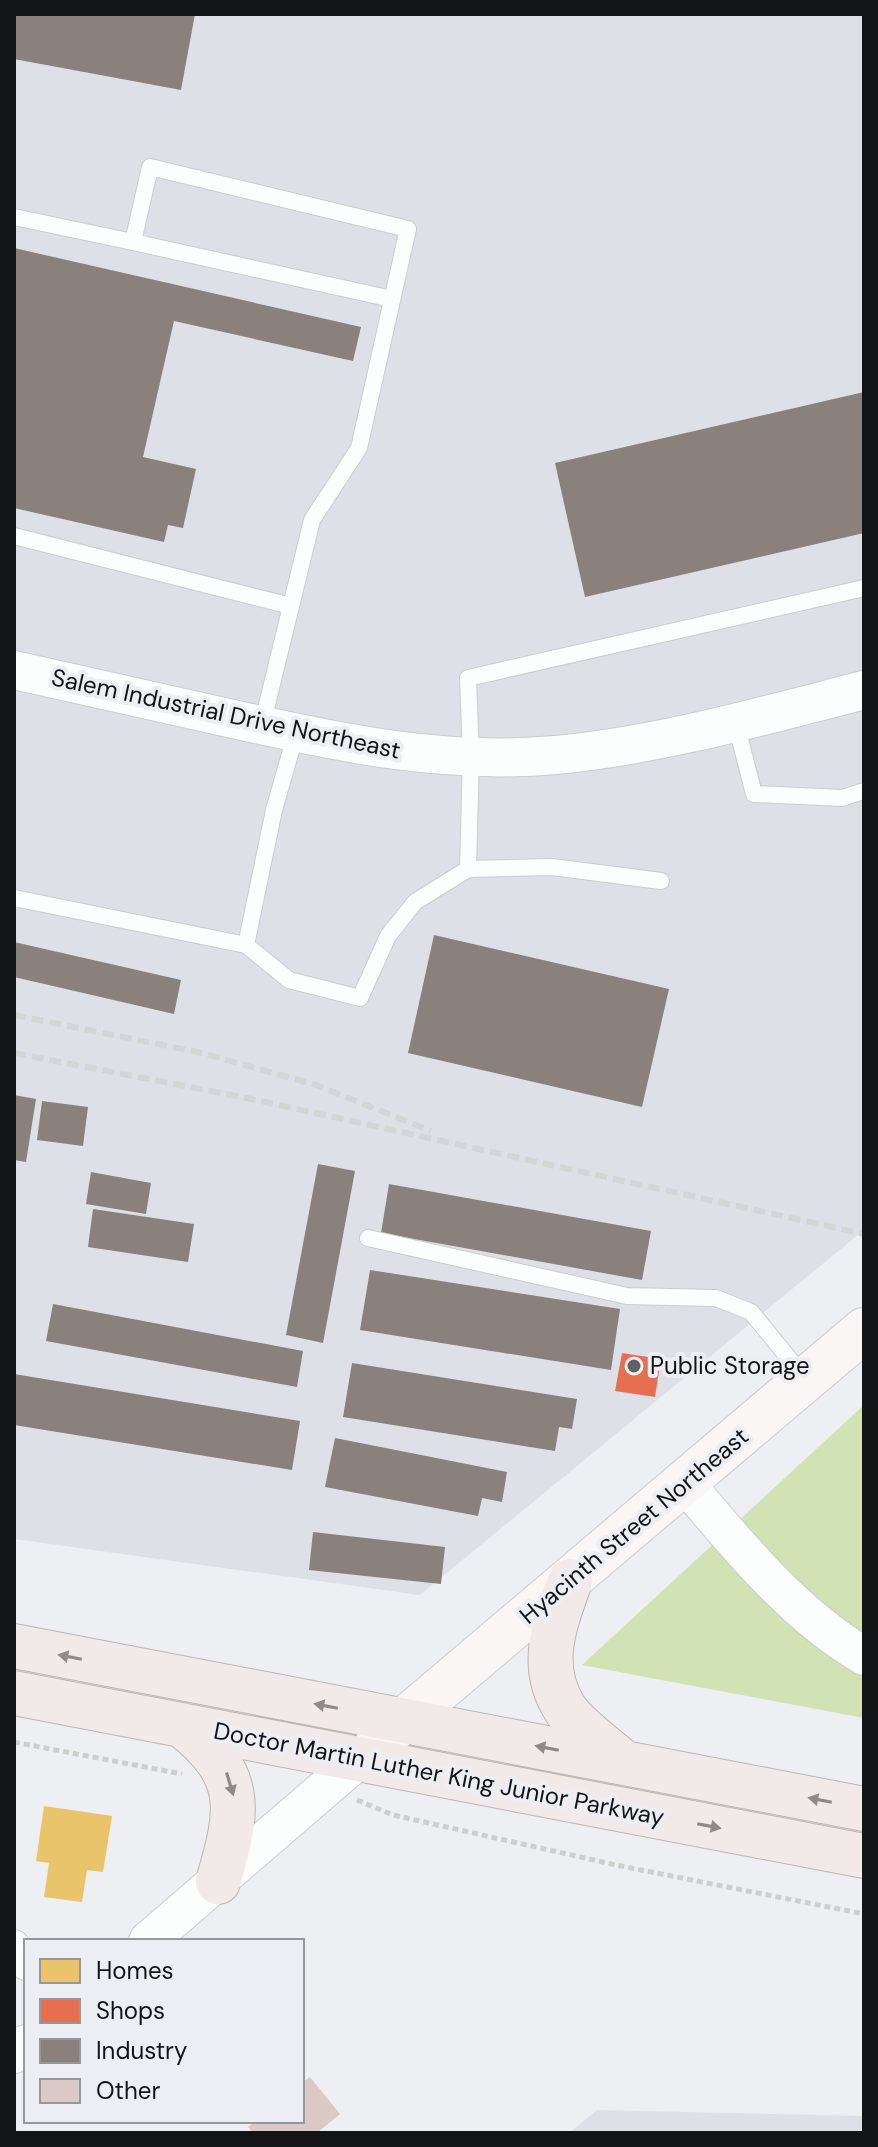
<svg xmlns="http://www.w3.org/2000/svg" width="878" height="2147" viewBox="0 0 878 2147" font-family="'DM Sans',sans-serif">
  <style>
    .built { fill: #dee0e8 }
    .green { fill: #d1e2b4 }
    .homes { fill: #e9c46a }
    .shops { fill: #e76f51 }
    .industry { fill: #8a817c }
    .building { fill: #dac9c6 }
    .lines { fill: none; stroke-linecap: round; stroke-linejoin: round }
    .service-casing { stroke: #cbcccf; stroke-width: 18 }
    .minor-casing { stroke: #cbcccf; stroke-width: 32 }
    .tertiary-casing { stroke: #cbcccf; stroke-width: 40 }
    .secondary-casing { stroke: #cbcccf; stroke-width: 46 }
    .trunk-casing { stroke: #bdb4b2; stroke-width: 46 }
    .path { stroke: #cecece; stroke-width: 5; stroke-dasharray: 6 4; stroke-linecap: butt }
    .service { stroke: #fcfdfd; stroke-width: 16 }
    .minor { stroke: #fcfdfd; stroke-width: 30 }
    .tertiary { stroke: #fcfdfd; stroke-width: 38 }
    .secondary { stroke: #f9f6f5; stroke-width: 44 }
    .trunk { stroke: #f2eae9; stroke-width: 44 }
    .rail { stroke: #d4d5d5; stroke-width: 6; stroke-dasharray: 12 6; stroke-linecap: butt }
    .oneway { fill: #8e8a8a }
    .poi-dot { fill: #5f6162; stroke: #eceef3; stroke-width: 3 }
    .labels { text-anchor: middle; stroke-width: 8; stroke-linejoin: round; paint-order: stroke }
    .street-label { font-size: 24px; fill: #131415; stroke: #eceef3 }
    .poi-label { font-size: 24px; fill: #131415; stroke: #eceef3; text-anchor: start }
  </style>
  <rect width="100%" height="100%" fill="#edeff2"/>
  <!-- built -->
  <path class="built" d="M14,14h850v1216l-444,365 -406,-56z
    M597,2110l267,6v17h-295z"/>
  <!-- green -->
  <path class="green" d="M864,1405v313l-282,-53z"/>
  <!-- homes -->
  <path class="homes" d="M44,1806l68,10 -9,56 -16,-2 -5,32 -38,-5 5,-34 -13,-2z"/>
  <!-- shops -->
  <path class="shops" d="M622,1353l39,6 -6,38 -40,-6z"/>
  <!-- industry -->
  <path class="industry" d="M14,14h181l-14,76 -167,-31z
    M14,248l347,79 -8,34 -179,-40 -31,136 53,12 -13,59 -15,-3 -4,17 -150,-34z
    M864,392v141l-279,64 -30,-134z
    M434,935l235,54 -27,118 -234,-54z
    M14,942l167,38 -7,34 -160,-37z
    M14,1095l22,4 -10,63 -12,-2z
    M42,1101l46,6 -5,39 -46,-6z
    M318,1164l37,7 -32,172 -37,-8z
    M91,1172l60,11 -5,31 -60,-10z
    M389,1184l262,47 -9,49 -261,-47z
    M93,1209l101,15 -6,38 -100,-15z
    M370,1270l250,39 -9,61 -251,-40z
    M53,1304l250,47 -6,36 -251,-46z
    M352,1363l225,36 -5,30 -13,-2 -4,24 -212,-34z
    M14,1374l286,47 -8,49 -278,-45z
    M335,1438l172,34 -5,30 -20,-4 -4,18 -153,-29z
    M313,1532l132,15 -4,37 -132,-14z"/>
  <!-- building -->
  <path class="building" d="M310,2077l30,37 -23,19h-64l-5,-6 8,-6h46v-38z"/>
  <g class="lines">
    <!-- service casing -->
    <g class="service-casing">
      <path id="service" d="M14,217l119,25
        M14,536l277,70
        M736,724l18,70 88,4 22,-7
        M262,725l50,-205 47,-72 49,-219 -258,-62 -17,75 259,57
        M468,869l84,-2 109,14
        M14,898l232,47 28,-135 22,-77
        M246,945l43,35 71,18 28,-62 27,-34 53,-33 3,-112 -3,-79 396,-90
        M368,1238l259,58 89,2 35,14 54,66"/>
    </g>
    <!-- minor casing -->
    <g class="minor-casing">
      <path id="minor" d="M14,1945l12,20"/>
    </g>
    <!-- tertiary casing -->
    <g class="tertiary-casing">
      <path id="tertiary" d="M14,670c73,16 146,32 219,49 107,24 213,46 323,36 105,-10 206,-39 308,-65
        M685,1483c52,62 108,131 179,173
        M148,1941l210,-181
        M14,2054l12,-10"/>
    </g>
    <!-- secondary casing -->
    <g class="secondary-casing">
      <path id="secondary" d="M378,1742l486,-412"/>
    </g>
    <!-- trunk casing -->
    <g class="trunk-casing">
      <path id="trunk" d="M570,1581c-15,42 -32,84 -6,126 10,18 43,41 60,56
        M14,1646l850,163
        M14,1693l850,163
        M182,1725c64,51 57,85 36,157"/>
    </g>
    <!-- path -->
    <path class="path" d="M14,1742l168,32
      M357,1800l36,15 223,50 248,49"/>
    <!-- service -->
    <use href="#service" class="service"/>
    <!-- minor -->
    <use href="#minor" class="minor"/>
    <!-- tertiary -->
    <use href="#tertiary" class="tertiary"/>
    <!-- secondary -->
    <use href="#secondary" class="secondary"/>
    <!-- trunk -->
    <use href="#trunk" class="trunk"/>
    <!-- rail -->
    <path class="rail" d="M14,1015l188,38 114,32 115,46
      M14,1053l233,45 617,136"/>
  </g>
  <!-- one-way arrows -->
  <defs><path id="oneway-solid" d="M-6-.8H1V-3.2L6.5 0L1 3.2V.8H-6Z" transform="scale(2)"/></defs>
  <g class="oneway">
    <use href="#oneway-solid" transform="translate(70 1657) rotate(-169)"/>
    <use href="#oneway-solid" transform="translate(326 1706) rotate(-169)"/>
    <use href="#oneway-solid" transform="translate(547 1748) rotate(-169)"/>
    <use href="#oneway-solid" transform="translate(230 1784) rotate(73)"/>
    <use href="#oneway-solid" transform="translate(820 1800) rotate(-169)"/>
    <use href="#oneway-solid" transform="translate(709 1826) rotate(11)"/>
  </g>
  <!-- markers -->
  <circle class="poi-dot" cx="634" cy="1366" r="8"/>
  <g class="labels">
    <!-- street labels -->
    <g class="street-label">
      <text transform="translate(226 714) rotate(12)" y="8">Salem Industrial Drive Northeast</text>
      <text transform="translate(634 1526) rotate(-40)" y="8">Hyacinth Street Northeast</text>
      <text transform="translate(439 1774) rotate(11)" y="8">Doctor Martin Luther King Junior Parkway</text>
    </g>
    <!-- poi labels -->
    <g class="poi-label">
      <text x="650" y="1374">Public Storage</text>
    </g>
  </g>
  <!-- border -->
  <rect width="878" height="2147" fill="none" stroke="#131415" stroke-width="32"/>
  <!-- legend -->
  <rect x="24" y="1939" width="280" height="184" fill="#eceef3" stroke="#95979a" stroke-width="2"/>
  <rect x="40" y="1959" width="40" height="24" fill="#e9c46a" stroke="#95979a" stroke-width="2"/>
  <text x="96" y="1979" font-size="24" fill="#131415">Homes</text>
  <rect x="40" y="1999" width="40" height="24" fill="#e76f51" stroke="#95979a" stroke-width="2"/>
  <text x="96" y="2019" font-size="24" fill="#131415">Shops</text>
  <rect x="40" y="2039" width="40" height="24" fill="#8a817c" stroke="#95979a" stroke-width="2"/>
  <text x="96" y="2059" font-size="24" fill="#131415">Industry</text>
  <rect x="40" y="2079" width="40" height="24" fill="#dac9c6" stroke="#95979a" stroke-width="2"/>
  <text x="96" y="2099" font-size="24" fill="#131415">Other</text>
</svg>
